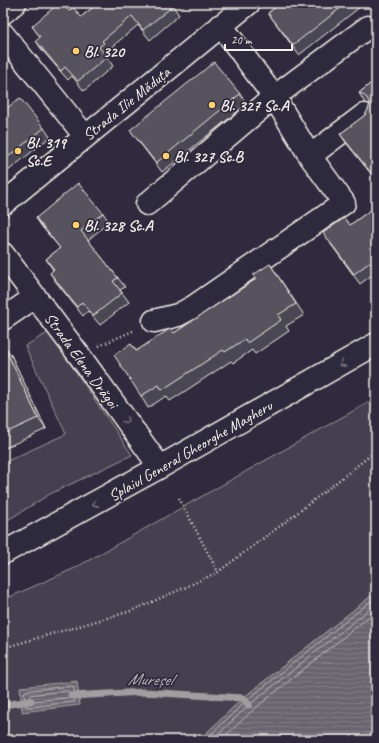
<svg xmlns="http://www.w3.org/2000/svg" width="379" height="743" viewBox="0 0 379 743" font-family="Caveat,sans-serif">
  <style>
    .green { fill: #454050; stroke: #9c989c }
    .water { fill: url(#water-rules); stroke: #a19ea0 }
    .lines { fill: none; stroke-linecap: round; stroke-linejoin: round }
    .shore { stroke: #bdb9b8; stroke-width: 1 }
    .stream { stroke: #a19ea0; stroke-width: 7 }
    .minor-casing { stroke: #f4f1e8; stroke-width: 25 }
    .path { stroke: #f4f1e8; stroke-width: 2.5; stroke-dasharray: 1 3; stroke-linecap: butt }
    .minor { stroke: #2f2a3d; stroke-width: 22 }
    .wall { fill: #4a4752; stroke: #f4f1e8 }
    .shaded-wall { fill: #3c3942; stroke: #f4f1e8 }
    .building { fill: #56525f; stroke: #f4f1e8 }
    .oneway { stroke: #747079 }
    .poi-dot { fill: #ffd166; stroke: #2f2a3d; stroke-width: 1.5 }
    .labels { text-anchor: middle; stroke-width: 3.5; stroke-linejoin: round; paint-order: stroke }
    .poi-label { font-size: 16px; font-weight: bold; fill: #f4f1e8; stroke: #2f2a3d; text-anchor: start }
    .street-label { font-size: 16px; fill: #f4f1e8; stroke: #2f2a3d }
    .water-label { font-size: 17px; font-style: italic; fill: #b6b2b2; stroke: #2f2a3d }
  </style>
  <defs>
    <pattern id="water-rules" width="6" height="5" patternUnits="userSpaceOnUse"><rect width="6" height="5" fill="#6a6670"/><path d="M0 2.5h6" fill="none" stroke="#807c84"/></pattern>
  </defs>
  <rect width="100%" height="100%" fill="#2f2a3d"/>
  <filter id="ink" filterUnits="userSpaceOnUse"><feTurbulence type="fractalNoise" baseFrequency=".025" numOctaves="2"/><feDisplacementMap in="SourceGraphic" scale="8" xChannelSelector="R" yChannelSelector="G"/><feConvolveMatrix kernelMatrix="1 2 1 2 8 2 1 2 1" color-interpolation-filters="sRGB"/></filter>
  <g filter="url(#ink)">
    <!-- green -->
    <path class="green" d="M49,332l83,123 -82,39 -47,29v-60l17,-8 46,-21 -41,-88z
      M376,398v194l-59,47 -74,59 -44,42h-196v-140l72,-32z"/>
    <!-- water -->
    <path class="water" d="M376,592v148h-177l44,-42 74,-59z
      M77,681l3,24 -58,7 -2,-25z"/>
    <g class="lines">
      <!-- shore -->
      <path class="shore" d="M72,686l2,2 1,12 -1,2 -46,5 -2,-1 -2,-13 2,-2z
        M68,691l1,2 1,3 -2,2 -36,3 -2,-1v-4l1,-1z
        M205,740l41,-39 130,-104
        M212,740l37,-35 127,-101
        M221,740l32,-30 123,-99"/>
      <!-- stream -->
      <path class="stream" d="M71,696l73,-4 99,6 6,7
        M3,705l28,-4"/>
      <!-- minor casing -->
      <g class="minor-casing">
        <path id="minor" d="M3,13l12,-10
          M3,34l82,102
          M310,156l54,-41
          M3,204l246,-201
          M147,204l127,-107 94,-70
          M3,254l76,101 81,112
          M3,319l32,-22
          M154,321l24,-6 15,-8 151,-104 -34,-47 -36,-59 -53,-72
          M3,553l157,-86 216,-123"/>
      </g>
      <!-- path -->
      <path class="path" d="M99,346l36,-16
        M179,498l39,74
        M3,648l128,-37 55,-24 32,-15 78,-58 80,-63"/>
      <!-- minor -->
      <use href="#minor" class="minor"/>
    </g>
    <!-- wall -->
    <path class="wall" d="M98,3h73l8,12 -29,25 -12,-15 -30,25 2,3 -4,3 7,10 -29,25 -12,-15 -4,4 -26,-30 -6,-9 4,-4 -8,-11 37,-15 12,6z
      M281,3h84l-66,52 -31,-42z
      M376,79v101l-29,-36 -7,-10 25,-19 3,-5 2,-6 -5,-1 -6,-10z
      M240,94l7,10 -85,68 -32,-42z
      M3,111l41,17 6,9 -42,34 -5,-7z
      M376,206v66l-16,12 -30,-41 20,-18z
      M103,213l6,9 -21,18 30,38 7,9 -5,3 9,12 -29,23 -12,-14 -5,5 -27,-34 -6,-9 3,-3 -7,-11 14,-11 -18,-21 -6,-9z
      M270,264l34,51 -18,11 3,5 -34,23 -3,-4 -19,13 -2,-2 -61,40 -4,-5 -18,12 -7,-12 -10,-52 5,7 38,-18 82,-54z
      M3,344l8,11 35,74 -43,20z"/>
    <!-- shaded-wall -->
    <path class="shaded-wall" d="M3,344l8,11 35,74 -8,-11z"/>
    <!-- building -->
    <path class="building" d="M59,3h3l7,8 4,-4 8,10 17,-14h72l3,3 -30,24 -11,-14 -30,25 2,2 -5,4 8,10 -29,24 -13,-14 -4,4 -25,-30 4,-4 -8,-11z
      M281,3h66l-54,42 -25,-32z
      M214,62l26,32 -84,69 -26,-33z
      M376,79v100l-36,-45 25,-19 3,-5 2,-6 -3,-6 -5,-4 -3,-1z
      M20,98l24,30 -41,33v-50z
      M78,183l25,30 -22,18 37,47 -5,3 9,12 -29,23 -11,-14 -5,5 -27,-34 4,-4 -8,-10 14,-11 -24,-30z
      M376,206v59l-2,2 -4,-5 -16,12 -31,-41 21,-15 6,7z
      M270,264l26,40 -18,11 3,5 -34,23 -2,-4 -20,13 -2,-2 -61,40 -3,-5 -18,11 -27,-41 17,-11 5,7 35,-23 3,5 82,-54 -3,-4z
      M3,344l35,74 -35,16z"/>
    <!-- one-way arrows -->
    <defs><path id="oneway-chevron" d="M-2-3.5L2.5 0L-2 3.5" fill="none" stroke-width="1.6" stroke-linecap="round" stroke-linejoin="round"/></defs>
    <g class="oneway">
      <use href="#oneway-chevron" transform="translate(342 364) rotate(151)"/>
      <use href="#oneway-chevron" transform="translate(126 421) rotate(54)"/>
      <use href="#oneway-chevron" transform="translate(95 504) rotate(151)"/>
    </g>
  </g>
  <!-- markers -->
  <g class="poi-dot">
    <circle cx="76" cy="51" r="4"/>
    <circle cx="212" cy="105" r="4"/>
    <circle cx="18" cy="151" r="4"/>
    <circle cx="166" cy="156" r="4"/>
    <circle cx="76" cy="225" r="4"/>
  </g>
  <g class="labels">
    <!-- poi labels -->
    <g class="poi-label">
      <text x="84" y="57">Bl. 320</text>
      <text x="220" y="111">Bl. 327 Sc.A</text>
      <text x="26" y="148">Bl. 319<tspan x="26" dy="18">Sc.E</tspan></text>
      <text x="174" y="162">Bl. 327 Sc.B</text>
      <text x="84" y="231">Bl. 328 Sc.A</text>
    </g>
    <!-- street labels -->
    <g class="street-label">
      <text transform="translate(126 103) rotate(-39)" y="6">Strada Ilie Măduța</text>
      <text transform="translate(82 360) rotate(54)" y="6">Strada Elena Drăgoi</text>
      <text transform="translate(190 450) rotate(-30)" y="6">Splaiul General Gheorghe Magheru</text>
    </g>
    <!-- water labels -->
    <g class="water-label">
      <text transform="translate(150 679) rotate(1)" y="6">Mureșel</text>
    </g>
  </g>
  <!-- margin -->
  <rect width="379" height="743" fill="none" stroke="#2f2a3d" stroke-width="16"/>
  <rect x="8" y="8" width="363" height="727" fill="none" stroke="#f4f1e8" stroke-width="1.5" filter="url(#ink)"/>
  <!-- scale -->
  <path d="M225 44v6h67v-6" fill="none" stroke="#f4f1e8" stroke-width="2"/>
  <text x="231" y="44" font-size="12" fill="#f4f1e8" stroke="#2f2a3d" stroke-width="3" paint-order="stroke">20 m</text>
</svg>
